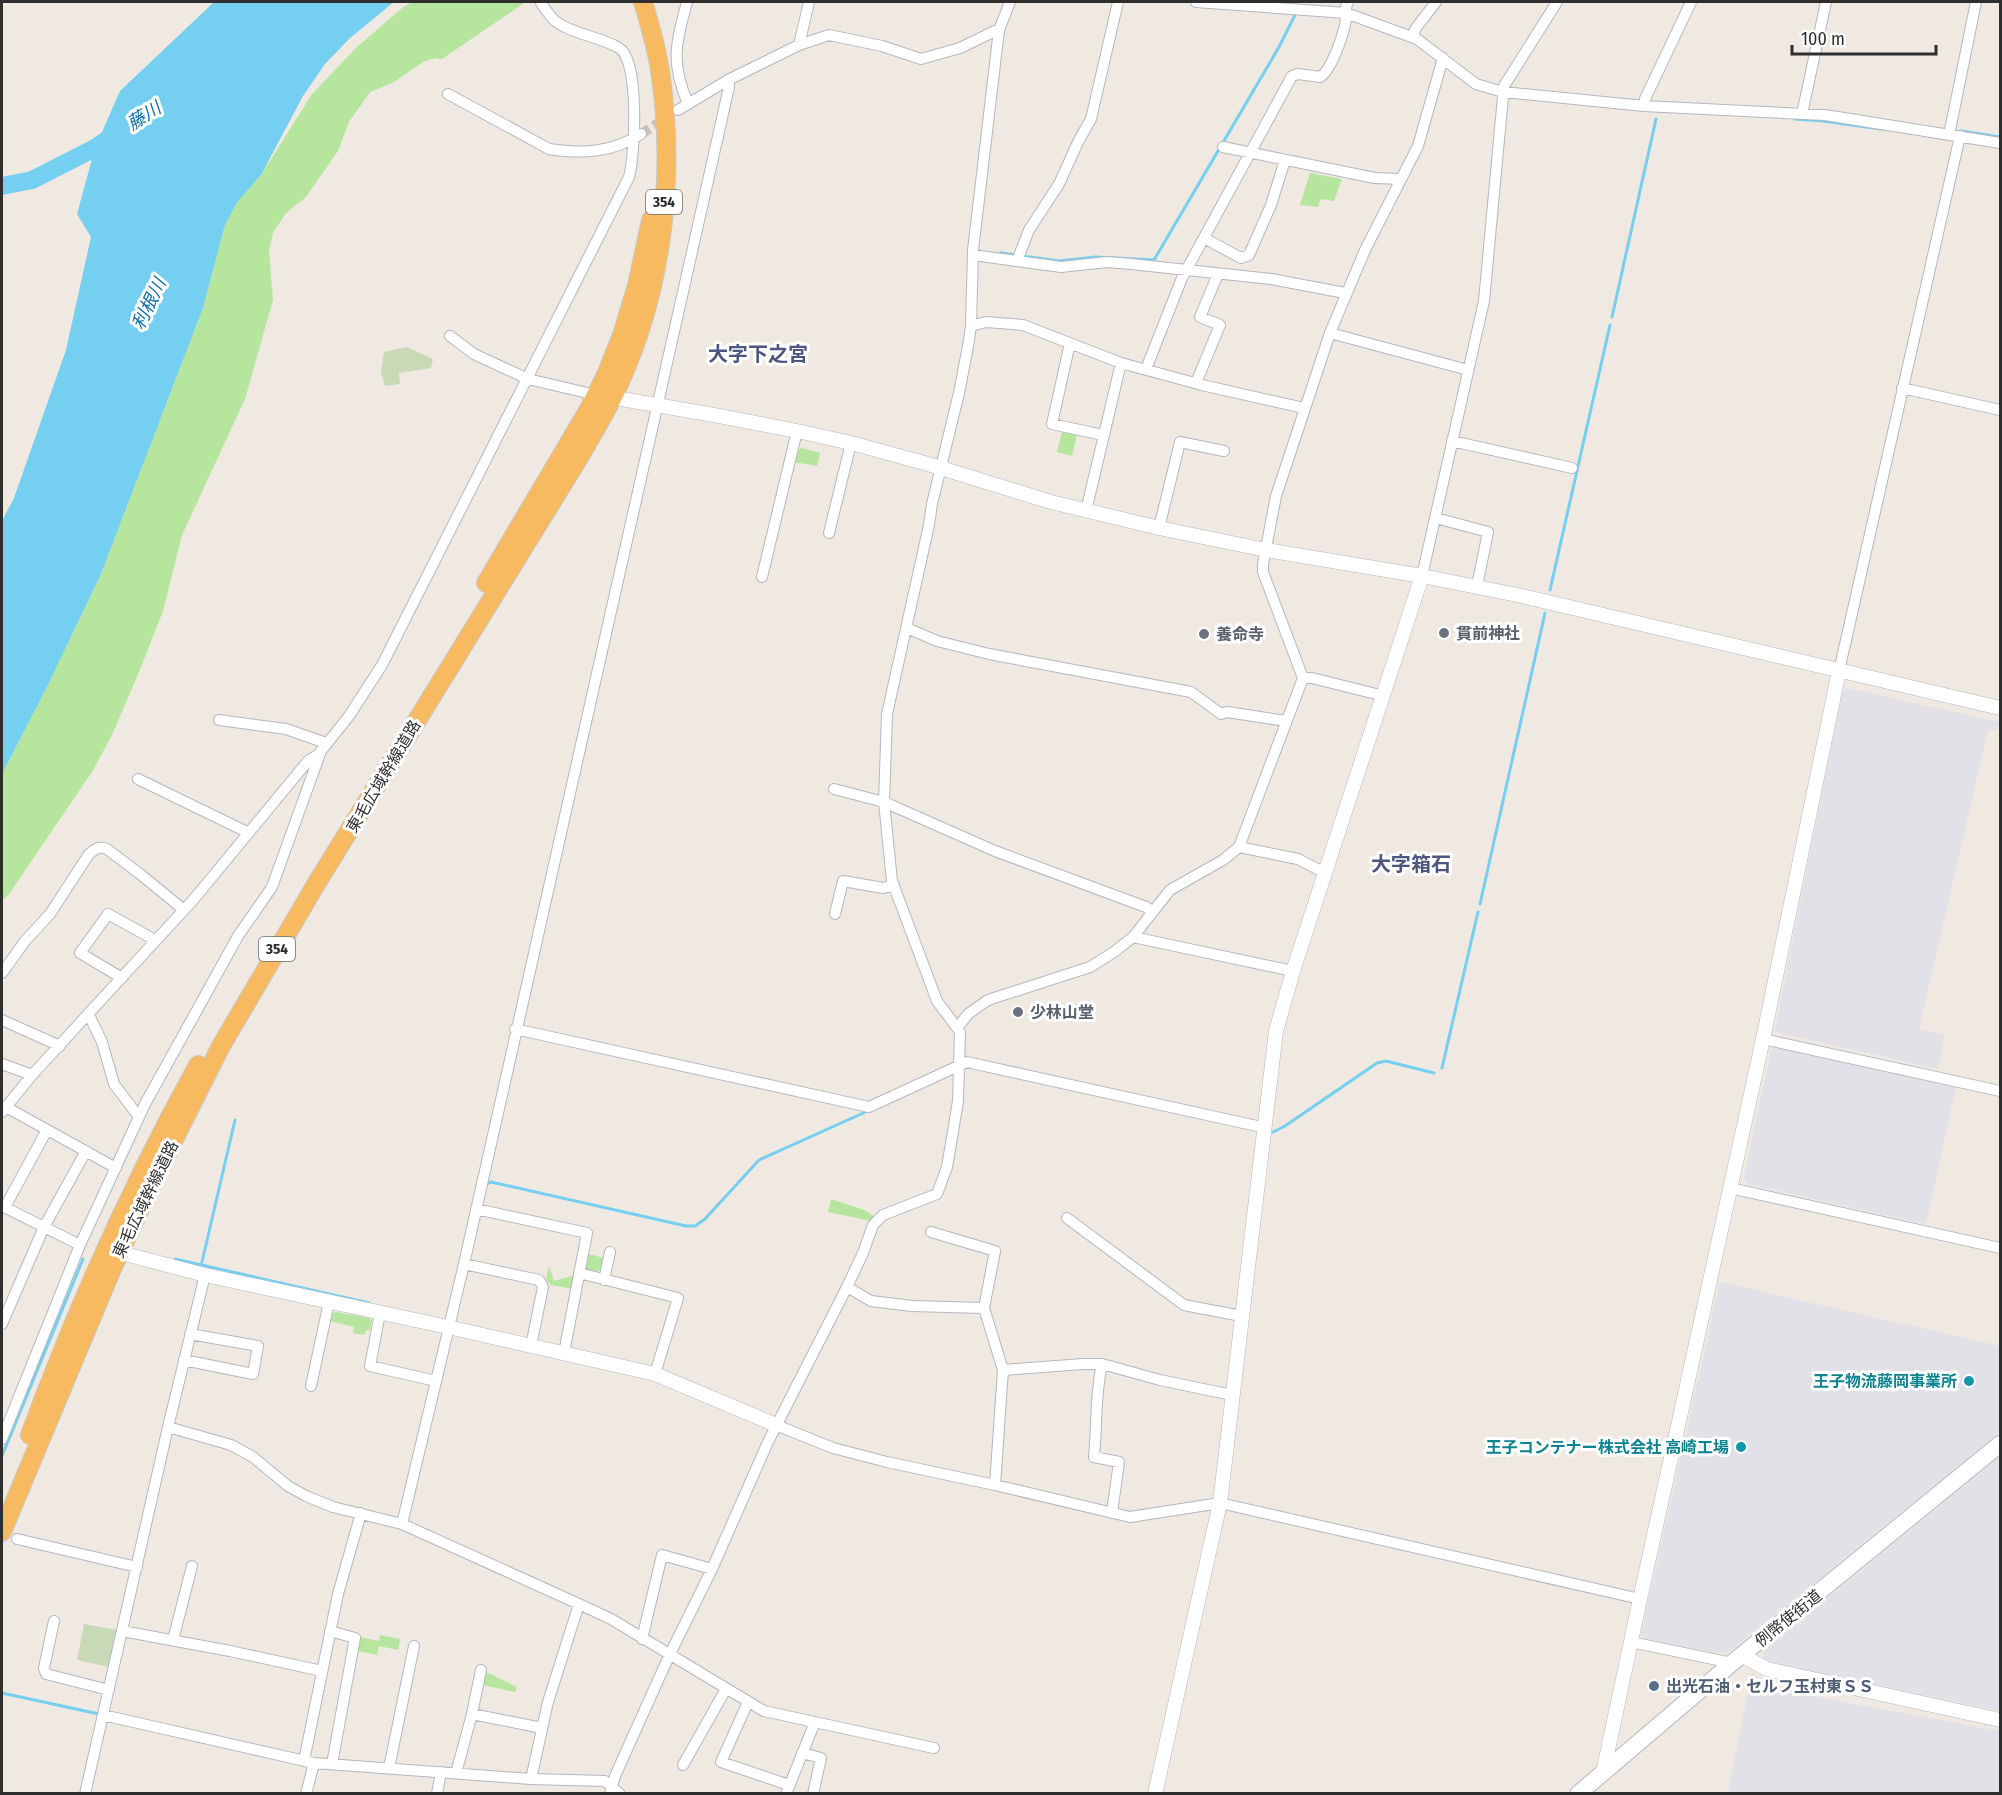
<svg xmlns="http://www.w3.org/2000/svg" width="2002" height="1795" viewBox="0 0 2002 1795" font-family="'Fira Sans Condensed','Noto Sans JP',sans-serif">
  <style>
    .industrial { fill: #e3e1e8 }
    .green { fill: #b6e59e }
    .cemetery { fill: #c8d9b8 }
    .water { fill: #75cff0 }
    .lines { fill: none; stroke-linecap: round; stroke-linejoin: round }
    .stream { stroke: #75cff0; stroke-width: 3 }
    .river { stroke: #75cff0; stroke-width: 18 }
    .minor-tunnel { stroke: #c8c4bd; stroke-width: 10; stroke-dasharray: 10 5; stroke-linecap: butt }
    .minor-casing { stroke: #b4b7c1; stroke-width: 12 }
    .tertiary-casing { stroke: #b4b7c1; stroke-width: 15 }
    .secondary-casing { stroke: #b4b7c1; stroke-width: 18 }
    .trunk-casing { stroke: #c9c9c9; stroke-width: 20 }
    .minor { stroke: #fff; stroke-width: 10 }
    .tertiary { stroke: #fff; stroke-width: 14 }
    .secondary { stroke: #fff; stroke-width: 16 }
    .trunk { stroke: #f8ba60; stroke-width: 18 }
    .worship-dot { fill: #6b7280; stroke: #fff; stroke-width: 2 }
    .culture-dot { fill: #0f9aa8; stroke: #fff; stroke-width: 2 }
    .service-dot { fill: #5c6f8a; stroke: #fff; stroke-width: 2 }
    .labels { text-anchor: middle; stroke-width: 6; stroke-linejoin: round; paint-order: stroke }
    .shield { fill: #fff; stroke: #6d6d6d; stroke-width: 1.5 }
    .shield-label { font-size: 15px; font-weight: bold; fill: #2e2e2e }
    .worship-label { font-size: 16px; font-weight: bold; fill: #5b616d; stroke: #fff; text-anchor: start }
    .street-label { font-size: 16px; fill: #2e2e2e; stroke: #fff }
    .culture-label { font-size: 16px; font-weight: bold; fill: #0d838f; stroke: #fff; text-anchor: end }
    .service-label { font-size: 16px; font-weight: bold; fill: #4e5e75; stroke: #fff; text-anchor: start }
    .water-label { font-size: 18px; font-style: italic; fill: #0d6fa3; stroke: #fff }
    .quarter-label { font-size: 20px; font-weight: bold; fill: #4d5680; stroke: #fff }
  </style>
  <rect width="100%" height="100%" fill="#efe9e1"/>
  <!-- industrial -->
  <path class="industrial" d="M1847,688l152,34 -2,8h-9l-69,299 26,6 -7,34 -159,-36 -4,-4 67,-337z
    M1777,1045l179,42 -30,137 -178,-40 -4,-6 27,-129z
    M1720,1282l280,64v86l-270,219 -14,2 -69,-13 -6,-6z
    M2000,1456v255l-236,-49 -1,-11z
    M1752,1671l4,5 17,9 39,11 188,35v62h-272z"/>
  <!-- green -->
  <path class="green" d="M412,2h114l-84,57 -7,-1 -12,4 -29,20 -24,10 -21,30 -11,29 -32,46 -20,16 -13,20 -4,17 4,50 -28,99 -63,136 -19,76 -24,61 -27,63 -20,37 -83,122 -7,7v-127l45,-87 54,-113 102,-266 22,-83 13,-24 23,-26 51,-81 45,-47 45,-39z
    M1310,173l32,6 -8,22 -13,-2 -3,8 -18,-2z
    M1062,432l15,3 -5,21 -15,-4z
    M801,448l19,5 -3,13 -23,-4 3,-10z
    M831,1199l33,11 10,6 -3,5 -43,-9z
    M585,1253l19,5 -2,11 -7,3 -10,-2z
    M549,1266l5,15 22,-6 -3,14 -22,-4 -5,-6z
    M336,1312l33,6 3,3 -3,10 -3,-1 -2,5 -11,-2 1,-6 -24,-6 1,-7z
    M380,1635l20,4 -2,11 -19,-4 -2,9 -19,-4 2,-14 19,4z
    M486,1672l31,15 -2,5 -32,-7z"/>
  <!-- cemetery -->
  <path class="cemetery" d="M407,347l26,12 -2,9 -32,5 1,11 -15,2 -4,-13 3,-21z
    M84,1624l33,6 -8,37 -32,-7z"/>
  <!-- water -->
  <path class="water" d="M214,2h180l-44,36 -25,26 -22,32 -42,79 -23,26 -13,24 -22,83 -102,266 -54,113 -45,87v-253l12,-23 52,-148 25,-113 -14,-23 18,-66 25,-57z"/>
  <g class="lines">
    <!-- stream -->
    <path class="stream" d="M1795,119l28,2 58,8
      M1961,131l39,6
      M1001,253l58,8 37,-4 58,3 125,-213 17,-34
      M1612,317l44,-198
      M1550,590l60,-265
      M1480,904l65,-291
      M1442,1068l36,-156
      M1273,1132l12,-6 92,-63 9,-2 48,12
      M486,1184l5,-2 195,44h9l10,-7 54,-59 111,-50
      M175,1259l194,44
      M202,1262l33,-142
      M2,1456l81,-197
      M2,1693l97,21"/>
    <!-- river -->
    <path class="river" d="M2,186l30,-6 63,-32 21,-14"/>
    <!-- minor-tunnel -->
    <path class="minor-tunnel" d="M641,134l27,-17"/>
    <!-- minor casing -->
    <g class="minor-casing">
      <path id="minor" d="M687,2c-11,42 -17,59 1,102
        M1196,2l150,11 71,26 59,45 27,8 141,14 181,9 175,28
        M1412,37l4,-9 20,-26
        M799,45l10,-43
        M448,94l101,55c33,5 63,4 92,-15
        M1644,106l1,-7 46,-97
        M678,110l50,-30 71,-35 30,-10 53,11 39,13 39,-11 35,-17 4,-1
        M1802,114l24,-112
        M1949,135l27,-133
        M1223,147l152,31 26,1
        M1204,238l37,20 8,-3 22,-50 14,-45
        M973,255l88,12 46,-5 24,2 140,15 74,14
        M1017,261l12,-31 30,-46 19,-42 13,-23 27,-117
        M971,326l15,-4 37,3 98,38 81,22 102,23
        M1330,333l138,37
        M450,336l24,18 54,25 68,16
        M1070,343l-18,81 51,11
        M1146,369l36,-91 110,-202 6,-2 22,3c11,-6 22,-39 25,-52 2,-8 -1,-16 3,-23
        M1196,383l24,-58 -20,-8 18,-43
        M1902,388l98,22
        M1452,441l120,27
        M1086,511l35,-148
        M1436,518l52,14 -11,54
        M1159,528l21,-86 44,9
        M829,533l22,-90
        M1422,576l62,-275 20,-215 53,-84
        M762,577l35,-146
        M907,628l30,13 52,13 202,38 30,22 6,-2 59,9
        M1839,671l121,-535
        M1303,678h9l72,18
        M219,720l67,9 40,14
        M138,779l111,54
        M834,789l50,13 111,49 151,56 6,4
        M1239,847l59,12 27,14
        M835,914l8,-33 40,7 11,-3
        M1133,937l160,34
        M2,973l23,-32 25,-27 39,-60c6,-5 10,-8 18,-5l33,25 44,36
        M122,978l-42,-25 28,-39 47,26
        M89,1015l13,27 12,42 25,33
        M2,1020l58,26
        M958,1027l10,-13 20,-14 102,-33 24,-15 19,-15 37,-47 53,-30 16,-13 64,-169 -40,-106v-8l13,-68 54,-163 35,-83 53,-104 25,-88
        M515,1029l354,78 98,-45 299,66
        M1763,1039l237,52
        M2,1064l30,11
        M6,1107l110,61
        M2,1112l30,-37 162,-176 114,-138 11,-7
        M1730,1188l270,60
        M2,1206l78,39
        M5,1207l42,-77
        M476,1209l111,24 -23,120
        M1067,1218l117,87 57,11
        M931,1232l64,19 -11,57 19,62 -8,115
        M464,1264l75,16 4,7 -12,59
        M579,1273l99,25 -23,76
        M604,1280l6,-28
        M847,1287l24,14 41,5 72,2
        M380,1313l-10,53 66,15
        M2,1324l42,-97 42,-76
        M184,1360l69,14 5,-28 -68,-12
        M1102,1364c-7,31 -5,62 -8,93l25,5 -7,51
        M1003,1370l80,-6h19l58,16 72,15
        M311,1386l18,-84
        M776,1425l57,23 54,14 108,23 135,32 90,-14 420,96
        M168,1427l63,18 22,12 35,29 18,10 27,11 69,17 177,80 32,15 153,92 170,37
        M2,1439l78,-194 65,-141 93,-168 34,-49 49,-136 28,-35 33,-51 247,-488c6,-22 11,-117 -10,-129 -20,-12 -45,-13 -64,-27 -5,-5 -10,-12 -14,-18
        M402,1524l62,-260 230,-1021 35,-156 -1,-7
        M17,1539l120,28
        M54,1621l-10,47 2,6 63,16
        M122,1631l108,20 92,20
        M330,1631l25,7 -23,126
        M642,1639l20,-84 50,14
        M173,1640l19,-74
        M1631,1642l101,21
        M748,1702l-27,60 68,23
        M472,1714l70,14
        M103,1715l211,48 217,16 74,2 15,13
        M802,1753l19,5 -8,36
        M304,1761l34,-167 23,-81
        M683,1765l43,-76
        M389,1768l25,-122
        M456,1773l16,-59 9,-44
        M531,1779l17,-77 31,-98
        M85,1794l83,-367 37,-152
        M306,1794l8,-31
        M437,1794l4,-22
        M610,1794l5,-18 54,-120 43,-87 56,-127 79,-155 16,-34 10,-28 10,-10 54,-21 10,-27 11,-66 2,-69 -23,-31 -45,-120 -8,-79 3,-88 42,-189 3,-21 27,-111 9,-47 3,-20 2,-76 26,-220 11,-28
        M786,1794l29,-72"/>
    </g>
    <!-- tertiary casing -->
    <g class="tertiary-casing">
      <path id="tertiary" d="M604,396l110,19 83,16 54,12 77,21 123,38 108,26 107,22 156,26 100,20 478,112
        M110,1250l95,25 243,52 207,47 121,51
        M1743,1656l24,13 233,51
        M1603,1773l37,-174 123,-560 76,-368
        M1155,1794l65,-291 56,-472 17,-60 129,-395"/>
    </g>
    <!-- secondary casing -->
    <g class="secondary-casing">
      <path id="secondary" d="M1578,1794l154,-131 268,-219"/>
    </g>
    <!-- trunk casing -->
    <g class="trunk-casing">
      <path id="trunk" d="M486,583l103,-174 17,-34 16,-40 15,-50 14,-65
        M30,1435c47,-127 102,-251 168,-370
        M2,1532l110,-263 40,-86 69,-137 97,-165 251,-407c18,-30 37,-60 51,-92 44,-98 56,-212 39,-318 -4,-21 -10,-42 -16,-62"/>
    </g>
    <!-- minor -->
    <use href="#minor" class="minor"/>
    <!-- tertiary -->
    <use href="#tertiary" class="tertiary"/>
    <!-- secondary -->
    <use href="#secondary" class="secondary"/>
    <!-- trunk -->
    <use href="#trunk" class="trunk"/>
  </g>
  <!-- markers -->
  <g class="worship-dot">
    <circle cx="1444" cy="633" r="6"/>
    <circle cx="1204" cy="634" r="6"/>
    <circle cx="1018" cy="1012" r="6"/>
  </g>
  <g class="culture-dot">
    <circle cx="1969" cy="1381" r="6"/>
    <circle cx="1741" cy="1447" r="6"/>
  </g>
  <circle class="service-dot" cx="1654" cy="1686" r="6"/>
  <g class="labels">
    <!-- shield labels -->
    <g class="shield">
      <rect x="646" y="190" width="36" height="24" rx="4.5"/>
      <rect x="259" y="937" width="36" height="24" rx="4.5"/>
    </g>
    <g class="shield-label">
      <text x="664" y="207">354</text>
      <text x="277" y="954">354</text>
    </g>
    <!-- worship labels -->
    <g class="worship-label">
      <text x="1456" y="639">貫前神社</text>
      <text x="1216" y="640">養命寺</text>
      <text x="1030" y="1018">少林山堂</text>
    </g>
    <!-- street labels -->
    <g class="street-label">
      <text transform="translate(383 776) rotate(-59)" y="6">東毛広域幹線道路</text>
      <text transform="translate(145 1199) rotate(-64)" y="6">東毛広域幹線道路</text>
      <text transform="translate(1788 1618) rotate(-39)" y="6">例幣使街道</text>
    </g>
    <!-- culture labels -->
    <g class="culture-label">
      <text x="1957" y="1387">王子物流藤岡事業所</text>
      <text x="1729" y="1453">王子コンテナー株式会社 高崎工場</text>
    </g>
    <!-- service labels -->
    <g class="service-label">
      <text x="1666" y="1692">出光石油・セルフ玉村東ＳＳ</text>
    </g>
    <!-- water labels -->
    <g class="water-label">
      <text transform="translate(144 116) rotate(-33)" y="6">藤川</text>
      <text transform="translate(149 304) rotate(-64)" y="6">利根川</text>
    </g>
    <!-- quarter labels -->
    <g class="quarter-label">
      <text x="758" y="361">大字下之宮</text>
      <text x="1411" y="871">大字箱石</text>
    </g>
  </g>
  <!-- border -->
  <rect width="2002" height="1795" fill="none" stroke="#2e2e2e" stroke-width="6"/>
  <!-- scale -->
  <path d="M1792 45v9h144v-9" fill="none" stroke="#2e2e2e" stroke-width="3"/>
  <text x="1801" y="45" font-size="18" fill="#2e2e2e" stroke="#ffffff" stroke-width="4.5" paint-order="stroke">100 m</text>
</svg>
